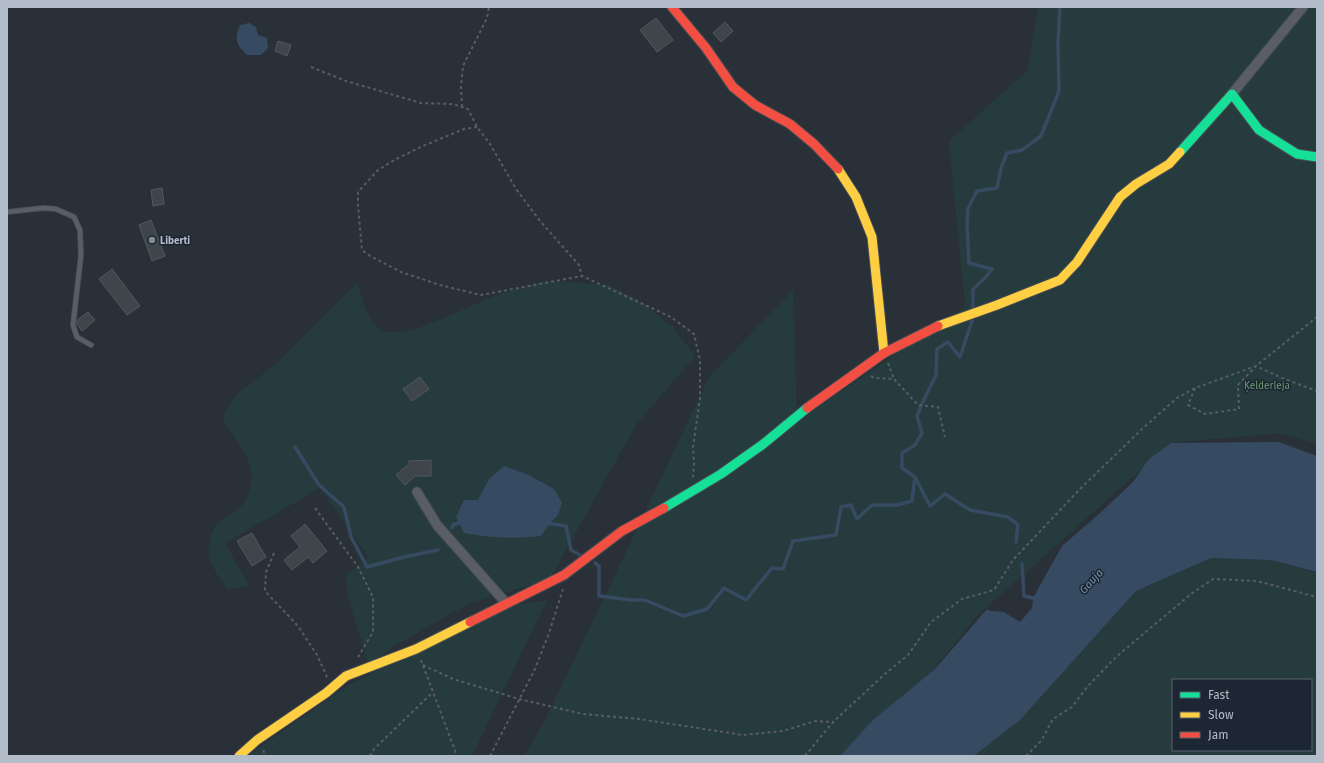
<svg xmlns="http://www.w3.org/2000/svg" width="1324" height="763" viewBox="0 0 1324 763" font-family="'Fira Sans',sans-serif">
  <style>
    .green { fill: #263b3e; fill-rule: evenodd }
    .water { fill: #364a61 }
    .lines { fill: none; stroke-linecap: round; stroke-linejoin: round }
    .stream { stroke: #364a61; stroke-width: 3.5 }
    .building { fill: #3e454b; stroke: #51585f }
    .lane-casing { stroke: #474c53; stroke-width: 6 }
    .street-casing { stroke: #474c53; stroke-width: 11 }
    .fast-casing { stroke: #474c53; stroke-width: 11 }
    .slow-casing { stroke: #474c53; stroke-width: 11 }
    .jam-casing { stroke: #474c53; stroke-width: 11 }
    .path { stroke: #575d63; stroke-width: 2; stroke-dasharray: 3 3; stroke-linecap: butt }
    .lane { stroke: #595e66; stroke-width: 4.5 }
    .street { stroke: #595e66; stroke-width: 9 }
    .fast { stroke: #16e098; stroke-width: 9 }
    .slow { stroke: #ffcf43; stroke-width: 9 }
    .jam { stroke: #f24e42; stroke-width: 9 }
    .poi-dot { fill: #838c96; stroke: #1c2733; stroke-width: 1.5 }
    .labels { text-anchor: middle; stroke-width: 3; stroke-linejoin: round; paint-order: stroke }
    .poi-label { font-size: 10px; font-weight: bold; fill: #b3bdc9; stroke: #1c2733; text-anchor: start }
    .park-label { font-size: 10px; fill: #6a9a72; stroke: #1c2733 }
    .water-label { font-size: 11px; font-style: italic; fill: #7390ac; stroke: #1c2733 }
  </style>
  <rect width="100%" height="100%" fill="#293038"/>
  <!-- green -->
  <path class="green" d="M1038,7h279v437l-38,-11 -108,10 -193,172 -115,141h-339l19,-32 66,-136 100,-211 84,-87 4,132 168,-116 -16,-165 79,-71z
    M545,281l64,4 32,17 31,24 23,30 -59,69 -86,154 -82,25 -72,41 -28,19 -20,-67 -2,-22 23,-17 -49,-70 -95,55 24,43 -21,3c-17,-20 -29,-44 -9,-66 7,-7 18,-11 24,-19 6,-8 10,-23 8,-33 -3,-18 -18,-36 -28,-51l2,-8 10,-16 39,-31 83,-83c6,17 9,42 28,49 23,9 86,-27 110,-35 16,-6 33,-10 50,-15z
    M1211,558l60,2 46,13v183h-343l46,-36 116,-129zM1173,680h138v70h-138z
    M547,600l-75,156h-225l103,-72 153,-77z"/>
  <!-- water -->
  <path class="water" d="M249,23l7,4 2,8 9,3 1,10 -7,7h-14c-11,-11 -13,-15 -7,-30z
    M1171,443l108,-1 38,14v116l-46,-12 -60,-2 -75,33 -116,129 -46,36h-134l32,-35 63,-52 52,-60 3,2 14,1 16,10 12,-14 1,-10 29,-52 38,-33 33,-31 15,-22z
    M504,466l25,9 25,14 8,14 -4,12 -8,8 -9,13c-28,3 -50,2 -77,-3l-8,-16 8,-17h14l11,-21z"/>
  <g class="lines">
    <!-- stream -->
    <path class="stream" d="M973,307v-18l13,-12 6,-8 -23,-6 -2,-39 1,-16 9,-17 20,-3 4,-20 6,-15 15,-3 19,-14 18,-45 -1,-49 2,-35
      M295,447l24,38 25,22 7,30 16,30 37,-10 34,-7
      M915,477l-13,-9v-15l13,-8 7,-12 -5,-17 4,-10 15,-31 1,-26 11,-7 12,15 12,-36
      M546,523l20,3 5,24 11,6
      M452,528l1,-3 8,-3
      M595,563l4,3v30l33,4h13l38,16 24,-7 17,-21 22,12 26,-32 11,1 10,-28 43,-6 5,-28 10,-2 6,14 15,-14h25l15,-4 3,-24 15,29 15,-12 25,16 38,7 10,8 -2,17
      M1022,564l2,32 9,2 4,3"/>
  </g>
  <!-- building -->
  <path class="building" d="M656,18l17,22 -16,12 -17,-22z
    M725,22l8,9 -12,11 -8,-9z
    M278,41l13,4 -4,11 -12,-5z
    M162,188l2,16 -11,2 -2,-16z
    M151,220l14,36 -13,5 -13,-36z
    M112,269l28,37 -13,9 -28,-36z
    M88,312l7,8 -13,11 -5,-7v-4z
    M420,377l9,12 -17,12 -9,-12z
    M431,460v16h-16l-10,9 -9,-10 13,-11v-3z
    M305,524l22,27 -14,12 -5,-6 -16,13 -8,-10 16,-13 -9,-11z
    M252,533l14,24 -14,9 -15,-25z"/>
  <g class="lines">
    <!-- lane casing -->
    <g class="lane-casing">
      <path id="lane" d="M7,212l36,-4 13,1 18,8 6,13 1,25 -8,70 4,12 14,8"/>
    </g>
    <!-- street casing -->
    <g class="street-casing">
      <path id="street" d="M1232,94l71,-87
        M417,492l20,33 69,78"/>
    </g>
    <!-- fast casing -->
    <g class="fast-casing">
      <path id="fast" d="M1180,152l52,-58 27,36 38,24 20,3
        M664,508l57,-34 41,-29 45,-37"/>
    </g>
    <!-- slow casing -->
    <g class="slow-casing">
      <path id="slow" d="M838,169l18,28 16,40 12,116
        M938,326l59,-21 63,-25 17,-18 43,-65 16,-13 33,-20 11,-12
        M239,756l18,-16 69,-47 20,-17 70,-27 54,-27"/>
    </g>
    <!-- jam casing -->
    <g class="jam-casing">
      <path id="jam" d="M672,7l34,41 27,39 22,18 35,19 24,20 24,25
        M807,408l77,-55 54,-27
        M470,622l94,-47 58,-44 42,-23"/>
    </g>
    <!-- path -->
    <path class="path" d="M311,67l35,14 75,22 32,1 15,5 9,18 13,17 26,45 24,32 39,44 3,11
      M462,107l-1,-21 2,-20 24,-48 2,-11
      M477,127l-13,2 -41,17 -27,13 -18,11 -20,22v14l4,44 8,6 31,16 39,13 41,10 101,-19 89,41 23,17 6,26v38l-7,49 1,16 -1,14
      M888,363l6,16
      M871,376l3,2 20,1 24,26 20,2 7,30
      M1195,388l-7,17 17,9 34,-5 -1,-24 18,-19 26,12 35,13
      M315,508l43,59 15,30v35l-16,27
      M274,553l-8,19 -1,19 33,35 19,29 10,22
      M421,660l36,96
      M423,665l30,14 66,20 64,15 56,5 104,16 40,-4 32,-10 18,1
      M263,750l3,6
      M370,756l4,-7 59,-57
      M490,756l45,-87 14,-36 14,-44
      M805,756l28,-34 53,-49 22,-18 23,-33 31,-23 32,-9 19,-30 66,-70 63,-61 35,-31 18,-10 61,-22 61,-49
      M1026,756l15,-15 12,-22 19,-12 15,-20 29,-30 75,-63 22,-15 44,2 60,16"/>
    <!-- lane -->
    <use href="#lane" class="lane"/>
    <!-- street -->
    <use href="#street" class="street"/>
    <!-- fast -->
    <use href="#fast" class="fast"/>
    <!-- slow -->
    <use href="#slow" class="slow"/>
    <!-- jam -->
    <use href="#jam" class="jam"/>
  </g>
  <!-- markers -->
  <circle class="poi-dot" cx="152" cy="240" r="4"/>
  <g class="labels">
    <!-- poi labels -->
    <g class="poi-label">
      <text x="160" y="244">Liberti</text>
    </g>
    <!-- park labels -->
    <g class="park-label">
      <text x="1267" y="389">Ķelderleja</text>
    </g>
    <!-- water labels -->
    <g class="water-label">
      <text transform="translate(1091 581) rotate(-48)" y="4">Gauja</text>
    </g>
  </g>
  <!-- border -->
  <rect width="1324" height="763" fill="none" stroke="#b3bdc9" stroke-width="16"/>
  <!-- legend -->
  <rect x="1172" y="679" width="140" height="72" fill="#1c2733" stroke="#58636f"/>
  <rect x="1180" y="692" width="20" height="6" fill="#16e098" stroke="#58636f"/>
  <text x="1208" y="699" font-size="12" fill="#b3bdc9">Fast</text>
  <rect x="1180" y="712" width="20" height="6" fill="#ffcf43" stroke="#58636f"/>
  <text x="1208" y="719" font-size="12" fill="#b3bdc9">Slow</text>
  <rect x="1180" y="732" width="20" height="6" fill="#f24e42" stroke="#58636f"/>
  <text x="1208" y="739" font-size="12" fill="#b3bdc9">Jam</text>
</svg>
